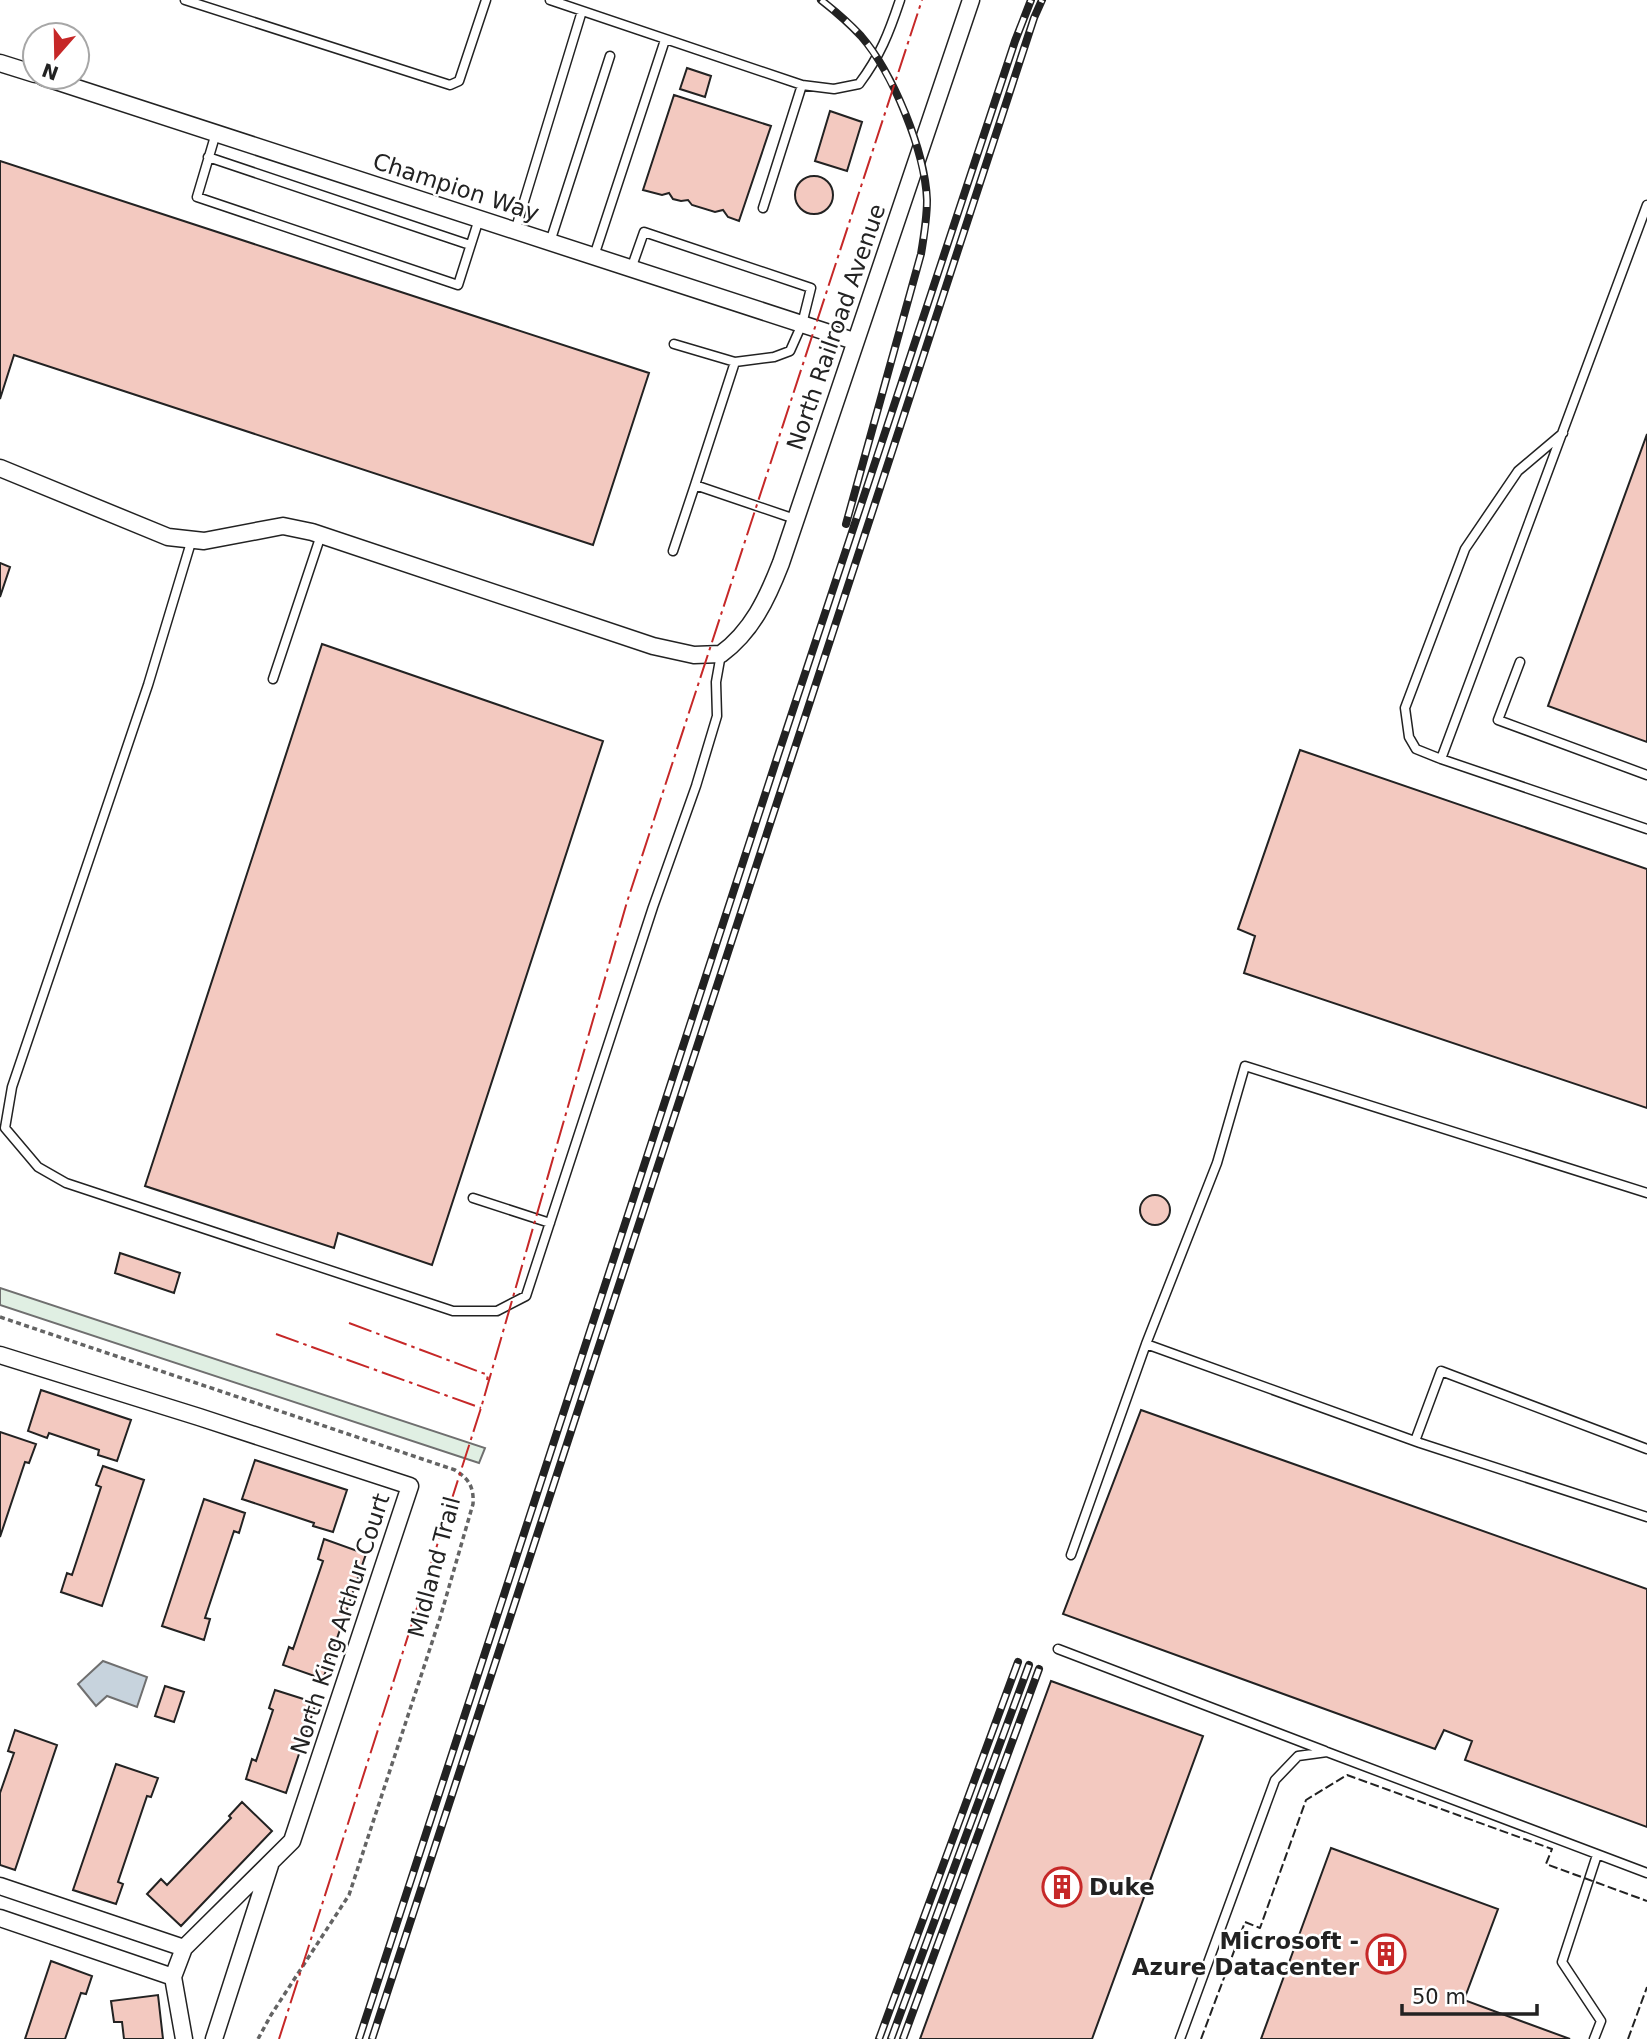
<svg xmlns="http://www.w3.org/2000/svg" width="1647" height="2039" viewBox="0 0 1647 2039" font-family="'DejaVu Sans',sans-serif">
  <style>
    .green { fill: #e0efe3; stroke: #6f6f6f; stroke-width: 2 }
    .water { fill: #c7d3dd; stroke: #6f6f6f; stroke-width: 2 }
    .building { fill: #f3c9c0; stroke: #222; stroke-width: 2 }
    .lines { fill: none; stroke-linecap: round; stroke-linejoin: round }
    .service-casing { stroke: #222; stroke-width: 11 }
    .minor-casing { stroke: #222; stroke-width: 19 }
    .path { stroke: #646464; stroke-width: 3.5; stroke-dasharray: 5 3.5; stroke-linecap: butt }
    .service { stroke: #fff; stroke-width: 8 }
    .minor { stroke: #fff; stroke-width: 16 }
    .rail-casing { stroke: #222; stroke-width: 8 }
    .rail { stroke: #fff; stroke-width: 5; stroke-dasharray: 16; stroke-linecap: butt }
    .fence { stroke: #222; stroke-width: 2; stroke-dasharray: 9 3.5; stroke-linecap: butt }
    .power { stroke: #c62828; stroke-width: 2; stroke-dasharray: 24 5 3.5 5; stroke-linecap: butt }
    .labels { text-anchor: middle; stroke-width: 5; stroke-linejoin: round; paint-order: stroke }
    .street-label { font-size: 23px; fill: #222; stroke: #fff }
    .poi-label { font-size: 23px; font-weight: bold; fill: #222; stroke: #fff; text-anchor: start }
  </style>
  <rect width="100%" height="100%" fill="#fff"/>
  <!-- green -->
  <path class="green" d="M0,1288l485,160 -6,15 -479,-158z"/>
  <!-- water -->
  <path class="water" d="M103,1661l44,16 -10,30 -30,-11 -11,10 -18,-22z"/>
  <!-- building -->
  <path class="building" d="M687,68l24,8 -6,21 -25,-8z
    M674,95l97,31 -32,95 -11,-4 -5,-7 -8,2 -23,-7 -4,-5 -7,1 -8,-2 -4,-6 -7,2 -19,-5z
    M830,111l32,11 -15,49 -32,-10z
    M0,161l649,212 -56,172 -579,-190 -14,44z
    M795 195a19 19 0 1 1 38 0a19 19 0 1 1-38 0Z
    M1647,434v308l-99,-36z
    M0,563l10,4 -10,30z
    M322,644l281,97 -171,524 -94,-32 -4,15 -189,-62z
    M1300,750l347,119v239l-403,-135 11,-37 -17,-7z
    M1140 1210a15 15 0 1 1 30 0a15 15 0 1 1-30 0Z
    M120,1253l60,20 -6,20 -59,-20z
    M41,1390l90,30 -14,41 -19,-6 1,-5 -50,-17 -2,5 -19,-7z
    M1141,1410l506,179v238l-182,-67 7,-19 -28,-11 -9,19 -372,-135z
    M0,1432l36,12 -7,19 -4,-1 -25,75z
    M255,1460l92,30 -14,42 -20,-6 1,-3 -72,-24z
    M103,1466l41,14 -42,126 -41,-14 6,-19 5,2 29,-88 -5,-2z
    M204,1499l41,14 -6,20 -5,-2 -29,87 5,1 -6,21 -42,-14z
    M324,1539l42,15 -43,125 -40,-14 6,-18 4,2 30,-88 -5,-2z
    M1051,1681l152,55 -111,303h-172z
    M165,1686l19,6 -10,30 -19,-6z
    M275,1690l41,13 -30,90 -40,-14 6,-20 4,2 17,-51 -4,-2z
    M15,1730l42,15 -42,125 -15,-5v-72l14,-40 -6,-2z
    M116,1764l42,14 -7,19 -4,-1 -29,86 5,2 -7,20 -43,-14z
    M242,1802l30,29 -91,95 -34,-32 14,-15 6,6 64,-67 -2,-2z
    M1331,1848l167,61 -34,91 106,39h-309z
    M51,1961l41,15 -6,18 -5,-1 -16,46h-40z
    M158,1995l5,44h-39l-2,-17h-8l-3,-21z"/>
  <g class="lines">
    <!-- service casing -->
    <g class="service-casing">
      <path id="service" d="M185,0l265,85 9,-4 27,-81
        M550,0l252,85 32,4 25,-5c21,-28 30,-51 41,-84
        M216,133l-19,64 261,88 21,-66
        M208,157l262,88
        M1647,205l-206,554 206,70
        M763,208l39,-123
        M515,231l67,-220
        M550,242l60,-186
        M594,256l71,-216
        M631,269l13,-37 167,56 -9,36 -12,27 -16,6 -39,5
        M674,344l61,18 -40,123 100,34
        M192,539l-44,146 -136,402 -7,41 33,39 28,16 387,128h44l29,-15 127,-389 43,-121 21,-70 -1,-34 5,-28
        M673,551l22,-66
        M1520,662l-22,58 149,55
        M273,679l48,-144
        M1441,759l-25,-10 -7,-12 -4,-29 60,-159 53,-78 45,-38
        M1647,1193l-402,-127 -28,97 -71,181 274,99 227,74
        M473,1198l77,25
        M1415,1441l26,-70 206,78
        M1071,1555l75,-211
        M1058,1649l267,102
        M1180,2039l95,-259 23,-24 29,-4 320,121
        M1594,2039l7,-18 -39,-59 35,-107"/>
    </g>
    <!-- minor casing -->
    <g class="minor-casing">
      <path id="minor" d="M0,63l35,11
        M43,77l811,264
        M0,468l168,69 36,4 79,-15 29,6 341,114 41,9 27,-1c31,-23 46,-55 60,-91l190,-563
        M0,1355l199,62 211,69 -118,355 -108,107 -11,29 11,62
        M0,1886l184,62
        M0,1918l173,59
        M214,2039l56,-174"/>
    </g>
    <!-- path -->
    <path class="path" d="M0,1317l455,153c14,9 19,17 18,34l-33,114 -91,277 -78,120 -13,24"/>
    <!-- service -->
    <use href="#service" class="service"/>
    <!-- minor -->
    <use href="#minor" class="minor"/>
    <!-- rail casing -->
    <g class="rail-casing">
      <path id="rail" d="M821,0c14,11 28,23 40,36 32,37 64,115 66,164 0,18 -3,36 -6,54l-75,270
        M359,2039l420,-1287 236,-711 16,-41
        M372,2039l662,-2021 8,-18
        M879,2039l139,-377
        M891,2039l138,-374
        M903,2039l136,-370"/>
    </g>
    <!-- rail -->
    <use href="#rail" class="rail"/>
    <!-- fence -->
    <path class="fence" d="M1201,2039l44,-117 15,6 46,-128 41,-25 205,74 -6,15 101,37
      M1628,2039l19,-52"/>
    <!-- power -->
    <path class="power" d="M349,1323l139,52 -1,5
      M276,1334l205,74
      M279,2039l202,-631 146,-506 295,-902"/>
  </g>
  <!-- icons -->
  <defs>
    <g id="building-ring" transform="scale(2.0125)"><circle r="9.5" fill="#fff" stroke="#c62828" stroke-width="1.5"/><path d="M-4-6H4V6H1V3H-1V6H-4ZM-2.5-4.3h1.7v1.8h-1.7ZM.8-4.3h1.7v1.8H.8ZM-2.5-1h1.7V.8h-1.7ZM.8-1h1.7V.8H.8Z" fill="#c62828"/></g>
  </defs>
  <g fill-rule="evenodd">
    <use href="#building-ring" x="1062" y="1887"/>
    <use href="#building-ring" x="1386" y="1954"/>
  </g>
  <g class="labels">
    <!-- street labels -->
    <g class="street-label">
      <text transform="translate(456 187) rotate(18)" y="8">Champion Way</text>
      <text transform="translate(836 327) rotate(-71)" y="8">North Railroad Avenue</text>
      <text transform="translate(434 1567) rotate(-75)" y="8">Midland Trail</text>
      <text transform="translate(340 1624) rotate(-72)" y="8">North King Arthur Court</text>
    </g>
    <!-- poi labels -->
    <g class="poi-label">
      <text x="1089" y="1895">Duke</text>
      <text x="1359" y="1949" text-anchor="end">Microsoft -<tspan x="1359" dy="26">Azure Datacenter</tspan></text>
    </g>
  </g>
  <!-- north arrow -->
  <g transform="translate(56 56) rotate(200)"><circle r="33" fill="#ffffff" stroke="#a7a7a7" stroke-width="2"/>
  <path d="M0-5L12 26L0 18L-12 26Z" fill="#c62828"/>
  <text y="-10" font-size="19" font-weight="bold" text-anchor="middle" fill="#222222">N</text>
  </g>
  <!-- scale -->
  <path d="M1402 2004v10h135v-10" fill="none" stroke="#222222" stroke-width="3.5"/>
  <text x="1412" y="2004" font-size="21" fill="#222222" stroke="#ffffff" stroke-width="5" paint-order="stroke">50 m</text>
</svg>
